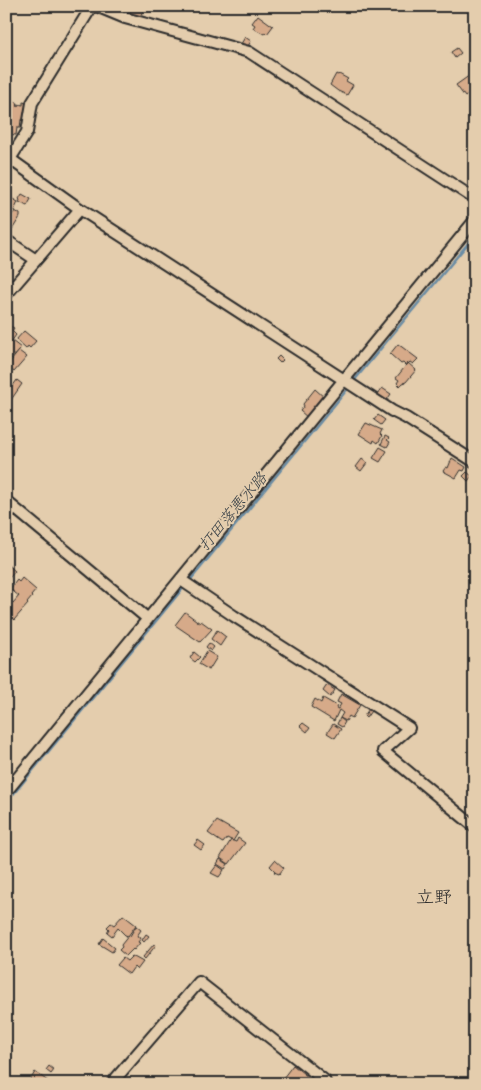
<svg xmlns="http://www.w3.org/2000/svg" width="481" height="1090" viewBox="0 0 481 1090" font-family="'Gochi Hand','Klee One',sans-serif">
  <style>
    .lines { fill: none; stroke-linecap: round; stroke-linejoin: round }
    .stream { stroke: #6b8ca4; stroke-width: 2.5 }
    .building { fill: #d6aa89; stroke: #2b2b2b }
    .street-casing { stroke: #2b2b2b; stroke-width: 14 }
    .street { stroke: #e4cdad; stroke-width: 10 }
    .labels { text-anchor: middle; stroke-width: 4; stroke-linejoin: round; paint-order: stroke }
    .water-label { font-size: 16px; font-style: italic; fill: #3b4349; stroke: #e4cdad }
    .quarter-label { font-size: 18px; fill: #2b2b2b; stroke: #e4cdad }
  </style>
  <rect width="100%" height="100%" fill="#e4cdad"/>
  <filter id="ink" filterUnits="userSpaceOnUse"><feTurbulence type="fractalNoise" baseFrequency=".02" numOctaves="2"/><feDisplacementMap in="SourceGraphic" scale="10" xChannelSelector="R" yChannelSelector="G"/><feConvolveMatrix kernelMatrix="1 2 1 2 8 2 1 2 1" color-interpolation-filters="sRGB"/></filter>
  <g filter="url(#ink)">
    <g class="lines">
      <!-- stream -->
      <path class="stream" d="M353,382l122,-147
        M188,583l162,-197
        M6,803l178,-216"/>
    </g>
    <!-- building -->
    <path class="building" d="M133,6h12l-5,11 -10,-4z
      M258,15l15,11 -6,8 -2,-2 -1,2 -11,-6 2,-3 -3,-2z
      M245,37l6,4 -4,7 -6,-4z
      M457,48l4,5 -6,5 -4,-6z
      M473,73l2,4v13l-10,7 -9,-12z
      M336,74l2,1 1,-1 9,5 -2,2 7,4 -6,10 -9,-4 -8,-6z
      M10,101l7,1 1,5v-3l5,1v-3l4,1 -3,18 -3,-1 -1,8h-3l-1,7 -9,-1 -1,-1v-27h3z
      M22,194l9,5 -4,7 -8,-4 1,-2 -1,-1z
      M6,195l12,7 -4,9 -4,-2 -1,3 -3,-1z
      M15,211l5,3v3l-10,16 -4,-2v-19l6,3z
      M6,324l8,4 -2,3 4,4 -5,7 -4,-2 -1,1z
      M24,331l12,10 -6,7 -2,-2 -2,3 -10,-9z
      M8,340l3,3 1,-2 9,7 -10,11 -1,-1 -4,5v-21z
      M398,344l20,15 -5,5 -3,-2 -4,4 -3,-3 -2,1 -11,-10z
      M19,351l8,6 -13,15 -7,-6z
      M279,356l4,4 -3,3 -4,-4z
      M408,363l8,7 -10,12 -3,1 -3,3 -3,-3 2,-3 -3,-2z
      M17,380l5,4 -16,23v-12z
      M382,388l9,6 -5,7 -9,-6z
      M315,389l10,9 -17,20 -8,-7 4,-5 -1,-2z
      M378,415l7,5 -4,5 -7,-5z
      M366,423l16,7 -2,4 2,2 -4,7 -4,-3 -1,3 -14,-9z
      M385,436l4,2 -2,2 3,2 -3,5 -6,-3z
      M380,447l7,4 -7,11 -7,-4z
      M452,458l14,9 -2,4 -3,-1 -5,8 -13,-7 3,-4 2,1z
      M362,459l5,4 -6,8 -5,-4z
      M467,472l5,4 -4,5 -5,-5z
      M8,565l7,6 -9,11v-15z
      M22,578l14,12 -5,6 1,1 -5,6 1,1 -14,16 -8,-6 2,-4 -2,-1v-11l7,5 6,-7 -9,-7 7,-9 2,2z
      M185,612l15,11 1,-2 11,8 -12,13 -25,-17z
      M217,630l9,7 -6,9 -9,-7z
      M209,643l5,4 -3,4 -5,-4z
      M207,651l10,6 -8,13 -10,-6z
      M194,652l6,5 -5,5 -5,-4z
      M327,685l8,5 -5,7 -7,-6z
      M341,694l19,11 -8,13 -3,-2 -3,5 -6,-3 3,-5 -4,-3 -5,11 -23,-14 4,-8 6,4 2,-5 14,8 -1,2 2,1 3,-5 -4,-2z
      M369,709l2,2 -5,7 -2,-2z
      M340,718l5,4 -3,5 -5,-3z
      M303,723l7,5 -3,4 -7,-6z
      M333,724l8,5 -6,9 -8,-5z
      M217,821l21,12 -5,8 -6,-3 -4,5 -2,-1 -13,-9z
      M238,838l7,5 -16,21 -9,-6 11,-18 5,2z
      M198,840l7,5 -4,5 -7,-5z
      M220,859l8,5 -3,5 -8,-5z
      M275,860l9,8 -5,6 -5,-2 1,-1 -5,-5z
      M217,865l7,5 -5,7 -8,-4z
      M123,915l13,10 -8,11 -3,-1 -7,-7 -6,8 -5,-4 2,-3 -2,-2 4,-4 3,2z
      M136,926l5,4 -4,6 4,2 -3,4 2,1 -6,7 -1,-1 -7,7 -7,-6 3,-3 -1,-2 8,-10 1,1z
      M146,934l3,2 -5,6 -2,-2z
      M103,938l12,10 -3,4 -13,-8z
      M154,944l2,1 -11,14 -2,-2z
      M132,956l11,6 -6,8 -3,-3 -5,7 -12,-9 6,-7 4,3z
      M293,1065l21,17 3,2h-25l-6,-3 -3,-3z
      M49,1066l5,4 -3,4 -5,-4z
      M35,1072l17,12h-24z"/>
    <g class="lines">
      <!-- street casing -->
      <g class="street-casing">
        <path id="street" d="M96,6l29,12 124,34 226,147
          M6,158l4,1 70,50 312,202 14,7 69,44
          M10,159l17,-27 5,-29 60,-97
          M6,240l30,20
          M6,295l74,-86
          M6,501l142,118
          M181,580l53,36 175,112 -26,23 92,76
          M6,792l469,-572
          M111,1084l88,-102 125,98 2,4"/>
      </g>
      <!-- street -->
      <use href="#street" class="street"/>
    </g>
  </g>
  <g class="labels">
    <!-- water labels -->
    <g class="water-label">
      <text transform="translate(232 511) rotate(-50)" y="6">打田落悪水路</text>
    </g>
    <!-- quarter labels -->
    <g class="quarter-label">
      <text x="434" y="903">立野</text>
    </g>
  </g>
  <!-- margin -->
  <rect width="481" height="1090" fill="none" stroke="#e4cdad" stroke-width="25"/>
  <rect x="12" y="12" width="456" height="1065" fill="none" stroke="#2b2b2b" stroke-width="2" filter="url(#ink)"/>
</svg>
